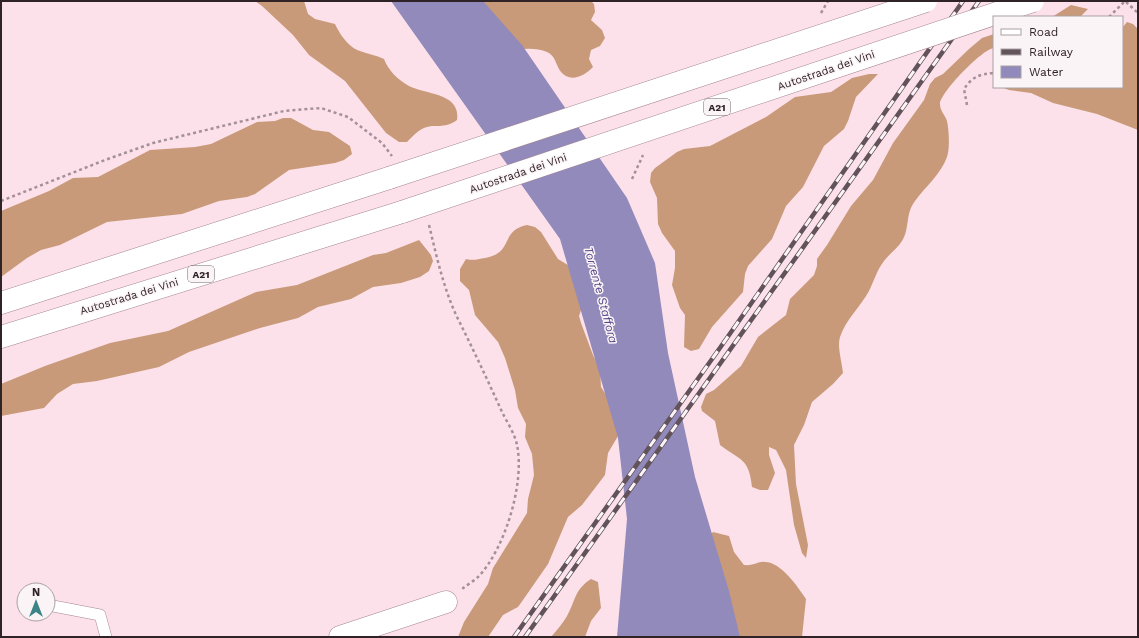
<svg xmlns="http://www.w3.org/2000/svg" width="1139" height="638" viewBox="0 0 1139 638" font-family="'Work Sans',sans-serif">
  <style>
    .forest { fill: #c99a79 }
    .water { fill: #918abb }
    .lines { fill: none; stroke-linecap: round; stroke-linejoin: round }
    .lane-casing { stroke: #a58692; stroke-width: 12 }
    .street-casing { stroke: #a58692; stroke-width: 23 }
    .highway-casing { stroke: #a58692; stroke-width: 23 }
    .path { stroke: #a49098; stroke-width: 2.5; stroke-dasharray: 3 3; stroke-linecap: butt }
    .lane { stroke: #fff; stroke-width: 11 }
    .street { stroke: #fff; stroke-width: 22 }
    .highway { stroke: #fff; stroke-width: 22 }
    .rail-casing { stroke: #625259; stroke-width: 4.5 }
    .rail { stroke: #fbf4f7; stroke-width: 3; stroke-dasharray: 9; stroke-linecap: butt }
    .highway-bridge-casing { stroke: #a58692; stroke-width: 23; stroke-linecap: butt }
    .highway-bridge { stroke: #fff; stroke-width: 22 }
    .labels { text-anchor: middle; stroke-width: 3; stroke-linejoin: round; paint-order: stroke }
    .shield { fill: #fbf4f7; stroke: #6c6266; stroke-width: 1 }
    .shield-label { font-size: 10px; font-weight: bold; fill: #2f2328 }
    .street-label { font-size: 11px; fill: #2f2328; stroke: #fbf4f7 }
    .water-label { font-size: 12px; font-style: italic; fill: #554888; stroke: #fbf4f7 }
  </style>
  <rect width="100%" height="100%" fill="#fce1eb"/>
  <!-- forest -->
  <path class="forest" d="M255,1h49l4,13 7,5 20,5c4,9 14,24 25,27 8,3 16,4 24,8 4,11 14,21 25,27 18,9 52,7 48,34 -14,10 -21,3 -33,8 -7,3 -12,9 -17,14h-8l-13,-9 -41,-52 -36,-26 -16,-20 -31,-29z
    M460,1h131l3,3 1,8 -4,8 11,10 3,8 -5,8 -9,4 -2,9 4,8c-8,9 -23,16 -32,5 -6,-8 -5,-16 -14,-20 -13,-6 -32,-2 -46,-1z
    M1071,5l17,4 -8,8h-28z
    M1127,22l6,2 5,5v101l-41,-16 -44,-11 -22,-10 -22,-3 -8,-3h121v-59z
    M994,34v14c-12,1 -54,45 -54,56 0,7 5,11 7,17 2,9 3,28 0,36 -6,17 -22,30 -32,44 -10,13 -5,28 -13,40 -5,8 -13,13 -18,20 -7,9 -10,20 -15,30 -8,15 -23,28 -29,46 -3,10 2,25 3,36l-10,11 -21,18 -8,23 -10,20 2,39 12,61 -2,13 -4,-5 -8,-28 -8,-55 -10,-20 -7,-3v8l6,18 -7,17h-8l-8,-3c-3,-29 -11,-26 -32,-42l-5,-24 -13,-10 -1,-4 5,-13 8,-4 27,-24 17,-29 28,-22 4,-16 24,-24 3,-9v-7l10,-14 24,-39 22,-26 20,-37 31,-43 6,-16 5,-6 8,-4 26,-25 13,-11z
    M869,74h9l-22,23 -8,24 -4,8 -20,17 -21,41 -17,19 -14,33 -24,27 -3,8 -2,18 -31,35 -13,22 -8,2 -7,-4 1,-32 -5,-7 -8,-23 3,-17v-17l-13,-18 -4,-9 -1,-26 -7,-16 1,-9 4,-5 22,-16 7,-3 26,-3 56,-29 29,-20 36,-5 21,-14z
    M283,118h8l22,12 16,2 21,14 2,8 -8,6 -9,3 -46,7 -34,24 -8,3 -28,4 -37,13 -75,8 -47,23 -19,5 -14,8 -26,19v-66l48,-20 24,-13 25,-1 52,-27 45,-3 16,-3 46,-22 18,-1z
    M527,225l8,2 6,5 17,27 13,8 14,31 -6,18 2,7 12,32 7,14 1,18 9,14 11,30 -13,22 -3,22 -23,30 -14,12 -20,47 -25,36 -5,7 -15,8 -15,22h-30l6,-15 24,-38 5,-16 34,-55 1,-14 6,-24 -2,-21 -7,-17 1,-13 -8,-16 -3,-18 -10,-32 -7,-16 -23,-27 -6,-25 -9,-9v-12l6,-10c7,2 12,0 19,-1 30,-6 14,-27 42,-33z
    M419,240l12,15 2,6 -4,10 -9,6 -19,6 -28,4 -22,12 -33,8 -20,11 -38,10 -71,24 -30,15 -62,14 -24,3 -16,10 -13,14 -43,8v-32l44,-18 65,-23 58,-12 88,-39 41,-7 76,-30 13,-2z
    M713,532l16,4 5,16 10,13c11,1 14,-4 21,-3 16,0 33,25 41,37l-4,38h-92l-3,-99z
    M591,579l7,3 3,26 -10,13 -6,16h-34c6,-7 12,-14 16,-21 9,-16 7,-26 24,-37z"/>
  <!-- water -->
  <path class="water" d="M391,1h92l39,44 105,153 28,65 13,90 27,124 34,114 11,46h-123l10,-118 -9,-81 -58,-199z"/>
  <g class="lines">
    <!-- lane casing -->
    <g class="lane-casing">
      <path id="lane" d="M48,605l52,10 6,22"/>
    </g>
    <!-- street casing -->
    <g class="street-casing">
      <path id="street" d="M340,637l106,-35"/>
    </g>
    <!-- highway casing -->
    <g class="highway-casing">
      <path id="highway" d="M1,303l388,-125
        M1,337l401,-125"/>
    </g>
    <!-- path -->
    <path class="path" d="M821,13l7,-12
      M1109,17l16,-16 13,12
      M967,105l-3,-16c8,-12 15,-15 30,-16
      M632,179l11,-24
      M1,201l104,-41 48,-17 131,-32 37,-3 27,9 34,26 10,13
      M429,225c8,33 15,66 30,96 15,30 29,60 43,91 5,10 13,22 15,33 8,38 -12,103 -38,131 -5,5 -12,9 -17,13"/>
    <!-- lane -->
    <use href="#lane" class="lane"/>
    <!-- street -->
    <use href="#street" class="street"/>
    <!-- highway -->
    <use href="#highway" class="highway"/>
    <!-- rail casing -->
    <g class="rail-casing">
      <path id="rail" d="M514,637l208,-292 241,-344
        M525,637l454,-636"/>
    </g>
    <!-- rail -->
    <use href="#rail" class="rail"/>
    <!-- highway-bridge casing -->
    <g class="highway-bridge-casing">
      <path id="highway-bridge" d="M389,178l537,-177
        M402,212l631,-211"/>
    </g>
    <!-- highway-bridge -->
    <use href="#highway-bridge" class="highway-bridge"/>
  </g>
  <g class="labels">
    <!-- shield labels -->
    <g class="shield">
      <rect x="704" y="99" width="26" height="16" rx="3"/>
      <rect x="188" y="266" width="26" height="16" rx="3"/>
    </g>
    <g class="shield-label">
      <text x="717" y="111">A21</text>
      <text x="201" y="278">A21</text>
    </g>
    <!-- street labels -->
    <g class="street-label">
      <text transform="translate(826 70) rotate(-19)" y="4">Autostrada dei Vini</text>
      <text transform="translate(518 173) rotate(-19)" y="4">Autostrada dei Vini</text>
      <text transform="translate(129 296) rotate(-17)" y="4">Autostrada dei Vini</text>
    </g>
    <!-- water labels -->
    <g class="water-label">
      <text transform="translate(601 295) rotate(75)" y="4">Torrente Staffora</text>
    </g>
  </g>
  <!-- border -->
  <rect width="1139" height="638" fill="none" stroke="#2f2328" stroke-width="4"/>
  <!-- legend -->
  <rect x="993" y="16" width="130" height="72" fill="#fbf4f7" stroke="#a9a0a4"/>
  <rect x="1001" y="29" width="20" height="6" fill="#ffffff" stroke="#a9a0a4"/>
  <text x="1029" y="36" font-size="12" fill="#2f2328">Road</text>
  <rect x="1001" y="49" width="20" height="6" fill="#625259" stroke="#a9a0a4"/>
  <text x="1029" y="56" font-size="12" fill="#2f2328">Railway</text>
  <rect x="1001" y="66" width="20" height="12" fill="#918abb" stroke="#a9a0a4"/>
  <text x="1029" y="76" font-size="12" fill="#2f2328">Water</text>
  <!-- north arrow -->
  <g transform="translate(36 602)"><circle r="19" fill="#fbf4f7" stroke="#a9a0a4"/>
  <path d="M0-3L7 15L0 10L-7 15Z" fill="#3c8485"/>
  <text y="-6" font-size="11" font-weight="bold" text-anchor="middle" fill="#2f2328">N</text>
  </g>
</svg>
